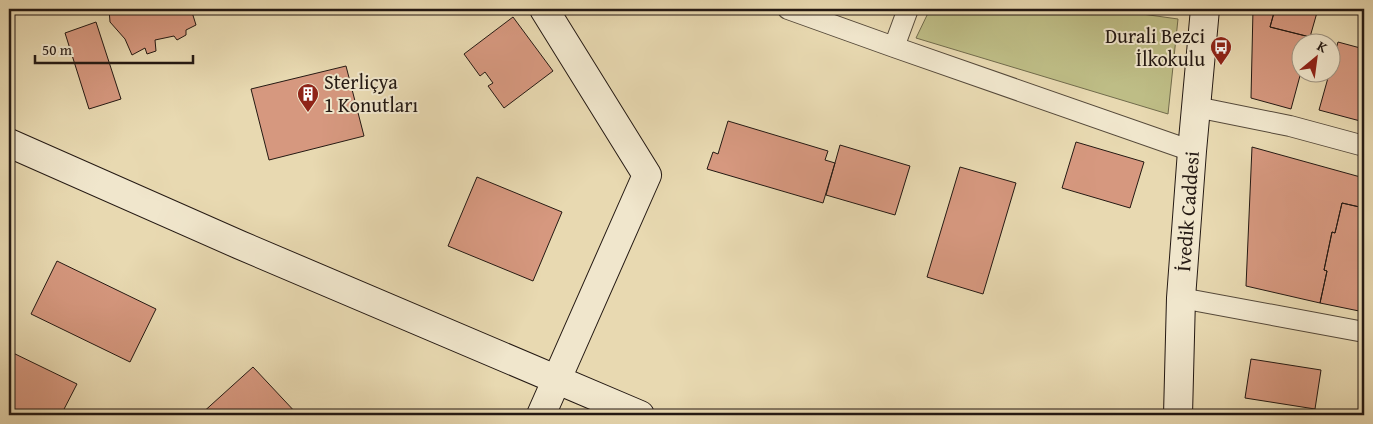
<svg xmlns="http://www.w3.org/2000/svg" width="1373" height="424" viewBox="0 0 1373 424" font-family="'Gentium Book Plus',serif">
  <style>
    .green { fill: #bebd86; stroke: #716b4c }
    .building { fill: #d6987f; stroke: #241913 }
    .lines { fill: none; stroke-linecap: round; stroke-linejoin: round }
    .street-casing { stroke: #55493a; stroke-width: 22 }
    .secondary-casing { stroke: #241913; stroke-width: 30 }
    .street { stroke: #f0e6cc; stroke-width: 20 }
    .secondary { stroke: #f0e6cc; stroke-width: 28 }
    .labels { text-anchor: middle; stroke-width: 4; stroke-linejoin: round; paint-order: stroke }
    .poi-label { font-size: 20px; fill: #241913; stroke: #f0e6cc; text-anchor: end }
    .street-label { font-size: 20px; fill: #241913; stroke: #f0e6cc }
  </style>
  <rect width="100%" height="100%" fill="#e8d9b1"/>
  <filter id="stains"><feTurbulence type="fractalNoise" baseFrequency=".004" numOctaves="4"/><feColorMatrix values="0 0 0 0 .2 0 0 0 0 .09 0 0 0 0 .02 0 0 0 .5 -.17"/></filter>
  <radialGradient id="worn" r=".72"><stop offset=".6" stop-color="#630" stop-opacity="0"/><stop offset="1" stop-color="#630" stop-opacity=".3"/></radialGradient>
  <!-- green -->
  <path class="green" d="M930,9h176l72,10 -10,95 -252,-76z"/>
  <!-- building -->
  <path class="building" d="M109,9h82l5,16 -10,5v5l-9,5 -3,-4 -19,4 1,11 -9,3 -2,-6 -13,7 -7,-16 -15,-17z
    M1253,9h22l-5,18 40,10 -1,5h-9l1,30 -10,37 -40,-11z
    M1275,9h43l-8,28 -40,-10z
    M513,17l40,54 -49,37 -16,-22 5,-3 -8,-11 -5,4 -16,-22z
    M96,22l25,77 -32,10 -24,-76z
    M1338,42l26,7v73l-45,-12z
    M346,66l18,70 -95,24 -18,-71z
    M728,121l100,30 -3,9 10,3 -12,40 -116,-34 6,-17 5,2z
    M1076,142l68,20 -14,46 -68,-20z
    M840,145l70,21 -15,49 -69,-20z
    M1252,147l112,31v30l-22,-5 -7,30 -3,-1 -8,38 3,1 -7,32 -74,-17z
    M960,167l56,16 -33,111 -56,-17z
    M477,177l85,35 -29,69 -85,-35z
    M1342,203l22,5v104l-44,-9 7,-32 -3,-1 8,-38 3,1z
    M57,261l99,48 -26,53 -99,-48z
    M9,351l68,33 -16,31h-52z
    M1251,359l70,11 -6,39 -70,-11z
    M253,367l45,48h-98z"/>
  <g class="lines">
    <!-- street casing -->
    <g class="street-casing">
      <path id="street" d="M788,9l106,38 298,104
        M894,47l14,-38
        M1196,107l94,19 74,20
        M1181,298l183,34"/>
    </g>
    <!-- secondary casing -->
    <g class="secondary-casing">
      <g id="secondary">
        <path d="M9,143l231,102 400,170"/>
        <path d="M541,415l106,-240 -103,-166"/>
        <path id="s1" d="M1178,415l3,-117 11,-147 13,-142"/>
      </g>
    </g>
    <!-- street -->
    <use href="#street" class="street"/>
    <!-- secondary -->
    <use href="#secondary" class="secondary"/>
  </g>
  <!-- icons -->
  <defs>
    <g id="bus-pin" transform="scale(1.125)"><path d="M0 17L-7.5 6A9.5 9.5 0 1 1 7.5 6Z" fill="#8f2418" stroke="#f0e6cc"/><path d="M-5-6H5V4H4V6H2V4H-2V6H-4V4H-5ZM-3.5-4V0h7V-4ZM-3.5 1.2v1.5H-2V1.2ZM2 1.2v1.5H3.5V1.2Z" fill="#fff"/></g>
    <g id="building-pin" transform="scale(1.125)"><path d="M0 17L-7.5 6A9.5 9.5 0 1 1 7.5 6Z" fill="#8f2418" stroke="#f0e6cc"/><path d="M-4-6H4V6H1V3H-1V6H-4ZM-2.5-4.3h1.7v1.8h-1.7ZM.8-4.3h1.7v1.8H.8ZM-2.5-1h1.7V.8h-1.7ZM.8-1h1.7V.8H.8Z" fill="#fff"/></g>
  </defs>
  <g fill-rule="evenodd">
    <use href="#bus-pin" x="1221" y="47"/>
    <use href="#building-pin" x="308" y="94"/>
  </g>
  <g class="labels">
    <!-- poi labels -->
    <g class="poi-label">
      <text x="1205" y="43">Durali Bezci<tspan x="1205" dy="23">İlkokulu</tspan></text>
      <text x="324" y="89" text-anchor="start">Sterliçya<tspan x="324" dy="23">1 Konutları</tspan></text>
    </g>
    <!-- street labels -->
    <g class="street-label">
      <text dy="7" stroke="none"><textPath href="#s1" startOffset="204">İvedik Caddesi</textPath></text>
    </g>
  </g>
  <!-- margin -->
  <rect width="1373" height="424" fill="none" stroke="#e8d9b1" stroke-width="30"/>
  <rect x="10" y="10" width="1353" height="404" fill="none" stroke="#241913" stroke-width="2.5"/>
  <rect x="15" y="15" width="1343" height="394" fill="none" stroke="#241913"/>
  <!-- north arrow -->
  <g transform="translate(1316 58) rotate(29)"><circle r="24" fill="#f0e6cc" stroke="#9e9482"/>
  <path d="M0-4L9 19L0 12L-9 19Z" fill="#8f2418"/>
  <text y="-8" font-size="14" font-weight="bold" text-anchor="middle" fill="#241913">K</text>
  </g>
  <!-- scale -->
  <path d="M35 55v8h158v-8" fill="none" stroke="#241913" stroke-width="2.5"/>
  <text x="42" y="55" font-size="15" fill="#241913" stroke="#f0e6cc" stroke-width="4" paint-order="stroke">50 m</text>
  <rect width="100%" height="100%" filter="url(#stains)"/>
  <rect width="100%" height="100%" fill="url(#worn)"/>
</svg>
